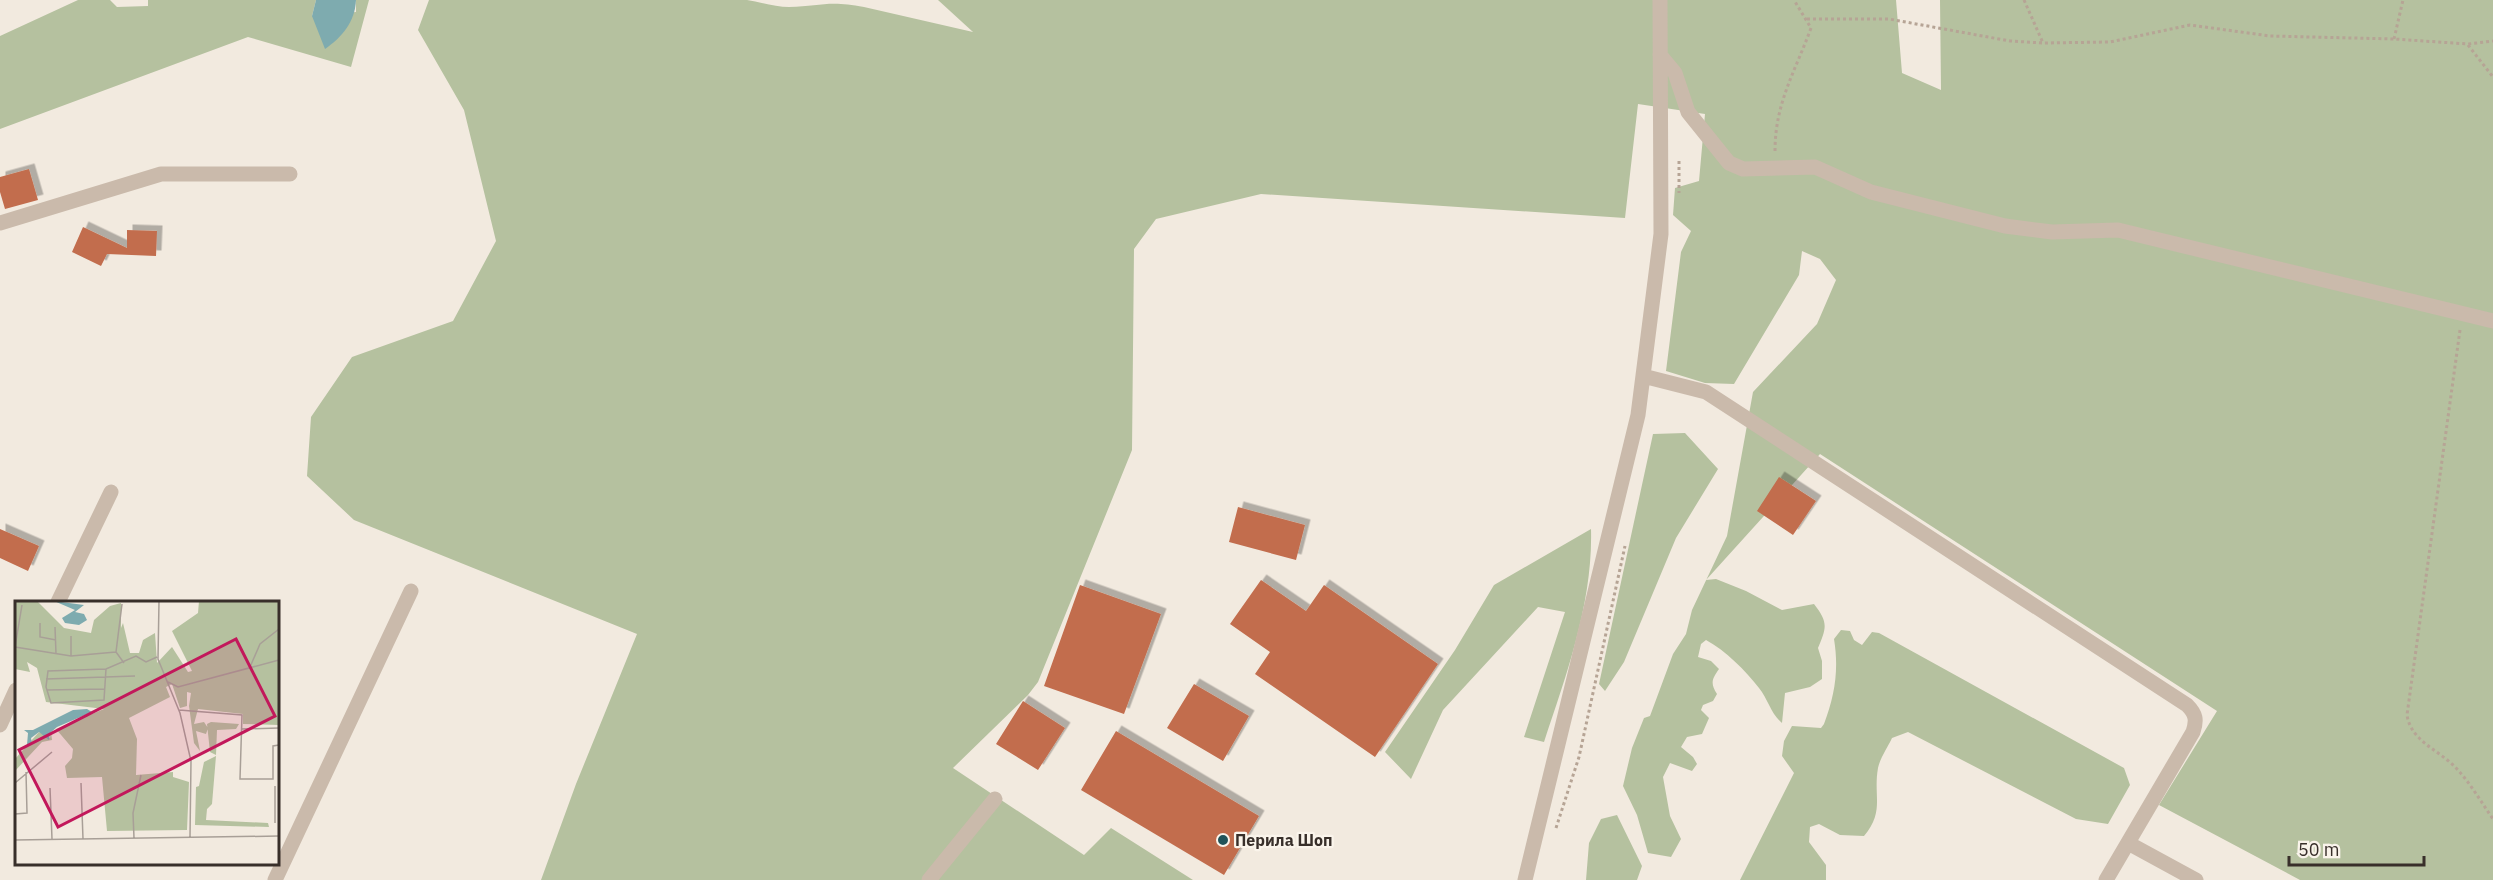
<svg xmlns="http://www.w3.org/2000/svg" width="2493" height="880" viewBox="0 0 2493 880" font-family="'IBM Plex Sans',sans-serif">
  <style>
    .green { fill: #b5c19f }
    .water { fill: #7eabaf }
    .building { fill: #c26d4d; filter: url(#shadow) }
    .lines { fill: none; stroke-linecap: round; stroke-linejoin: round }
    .path { stroke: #b6a495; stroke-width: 3; stroke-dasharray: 3 3; stroke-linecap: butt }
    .minor { stroke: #cabaab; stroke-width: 15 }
    .poi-dot { fill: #205359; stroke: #faf4eb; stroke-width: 2 }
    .labels { text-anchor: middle; stroke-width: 4.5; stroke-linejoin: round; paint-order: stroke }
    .poi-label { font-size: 16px; font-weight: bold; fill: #382f2a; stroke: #faf4eb; text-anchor: start }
    .inset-road { fill: none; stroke: #a89f97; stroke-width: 1.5 }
    .view { fill: #c2185b; fill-opacity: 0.15; stroke: #c2185b; stroke-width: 3 }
    .inset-edge { fill: none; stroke: #382f2a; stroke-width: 3 }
  </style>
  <defs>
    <filter id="shadow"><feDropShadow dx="5.5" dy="-5.5" stdDeviation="0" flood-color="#0004"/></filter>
  </defs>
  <rect width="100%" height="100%" fill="#f2eadf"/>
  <!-- green -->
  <path class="green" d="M78,0h32l7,7 31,-1v-6h168l-4,16 44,-4v-12h13l-18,67 -103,-30 -248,92v-93z
    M429,0h318c13,2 29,7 42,7 31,-1 41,-7 75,0l109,25 -35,-32h958l6,73 39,17 -1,-90h553v880h-193l-141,-75 58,-94 -397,-257 -114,126 10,-1 30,12 36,19 32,-6c14,18 13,23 4,44l4,13v18l-12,8 -25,6 -3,30c-11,-9 -14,-24 -23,-35 -14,-18 -33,-37 -53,-48l-5,4 -3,13 13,4 8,8c-7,10 -9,14 -2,25l-4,7 -10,4 -2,5 8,8 -7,16 -15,3 -6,10 12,10 4,7 -5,7 -22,-8 -7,14 7,39 11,23 -10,18 -23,-4 -11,-38 -14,-29 9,-38 12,-30 6,-2 23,-62 13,-20 6,-24 35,-74 26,-144 64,-68 19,-44 -16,-21 -18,-8 -3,24 -65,109 -29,-1 -39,-12 15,-119 10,-21 -18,-16 2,-27 24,-7 6,-67 -67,-10 -13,114 -364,-24 -105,25 -22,30 -2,201 -94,232 -10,13 -75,73 131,87 27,-27 82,52h-652l35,-96 61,-150 -283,-114 -47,-44 4,-59 41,-60 101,-36 43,-80 -32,-131 -46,-80z
    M1685,433l33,36 -42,69 -52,124 -19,29 -6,-7 54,-250z
    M1591,529c2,73 -24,144 -47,213l-20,-5 41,-125 -27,-5 -95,103 -32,69 -26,-27 70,-102 39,-65z
    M1841,630l9,1 4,9 8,5 10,-13 7,1 245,135 6,17 -22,39 -32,-5 -168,-87 -16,6c-4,9 -12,20 -14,30 -5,28 7,43 -14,68l-24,-1 -21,-11 -9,3 -1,15 17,23v15h-86l54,-107 -12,-17 2,-15 8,-15 29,2 3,-4c11,-29 15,-55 10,-85z
    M1617,815l25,51 -5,14h-51l3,-37 12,-24z"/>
  <!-- water -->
  <path class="water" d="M316,0h40c-1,22 -14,37 -31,49l-13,-33z"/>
  <!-- building -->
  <path class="building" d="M29,169l9,31 -33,9 -5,-17v-15z
    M83,227l44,21v-18l30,1 -1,25 -49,-2 -6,12 -29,-14z
    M1779,477l37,24 -23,34 -36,-24z
    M1238,507l67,18 -9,35 -67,-18z
    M0,529l39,17 -11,25 -28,-13z
    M1261,580l45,31 18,-26 114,79 -63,93 -120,-83 15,-22 -40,-28z
    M1080,585l81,29 -37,100 -80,-28z
    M1194,684l55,32 -26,45 -56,-33z
    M1023,701l42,27 -27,42 -42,-26z
    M1116,731l143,85 -35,59 -143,-85z"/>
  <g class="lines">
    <!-- path -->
    <path class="path" d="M2024,0l19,43
      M1807,19h82l121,22 33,2 67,-1 80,-17 80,11 124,3 74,5 25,-3
      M2394,39l9,-39
      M2468,45l25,32
      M1775,151c0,-48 20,-79 36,-123l-17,-28
      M1679,161v32
      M2460,330l-53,385c4,27 33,35 50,54 14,15 24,33 36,50
      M1556,828l23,-71 46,-211"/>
    <!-- minor -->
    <path class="minor" d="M1660,55l15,18 13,39 41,51 14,6 72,-2 56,25 134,34 47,6 66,-2 375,91
      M0,223l161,-49h129
      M1643,376l63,16 481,313c9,9 10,15 6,27l-87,148
      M58,602l53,-110
      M0,725l16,-35
      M2128,843l68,37
      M275,880l136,-289
      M929,880l66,-81
      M1525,880l113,-465 23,-181 -1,-234"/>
  </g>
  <!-- markers -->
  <circle class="poi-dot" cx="1223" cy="840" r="6"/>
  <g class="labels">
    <!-- poi labels -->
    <g class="poi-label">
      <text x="1235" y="846">Перила Шоп</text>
    </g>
  </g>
  <!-- overview -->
  <g transform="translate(15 601)">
    <rect width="264" height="264" fill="#f2eadf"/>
    <path d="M0,0h22l27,27 27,5 3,-13 16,-14 11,-3v25l2,-5 7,30h9l4,-13 12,-7 2,30 15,-16 16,25 4,-1 -20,-40 26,-18 1,-12h80v124l-36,-1v-10l-45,-5 -4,15 10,-2 4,6 -2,6 -10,-3 4,20 -6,-8 -5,-37 2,-13 -4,-1v14l-7,2 -8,-24 -6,3 4,10 -41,21 8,21 -1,36 37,-3v5l16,5 -2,48 -80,1 -5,-54 -35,1 -2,-12 7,-8 1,-9 -17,-20 48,-20 -58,-7 -9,-34 -10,-6 3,10 -15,-3zM196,121l28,2 -3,5 -19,1 -1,25 -6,-3 -3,-28zM24,131l11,6 1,-6 1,8 -10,2 -27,29v-12zM201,155l-4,48 -5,5 -1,11 62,3 1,4 -74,-2 1,-38 3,-1 5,-24z" fill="#b5c19f"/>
    <path d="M39,0l30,4 -9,7 9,2 3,6 -8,5 -14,-2 -3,-5 13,-8zM72,108l5,3 -35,15 -7,6 -1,7 -10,-8 -8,6 1,6 -5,1 1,-12 -4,-3h9l40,-20z" fill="#7eabaf"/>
    <path class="inset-road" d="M144,0l-1,58 22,54 11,48 -1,76M107,3l-6,48 8,11M25,22v14l16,3M40,26l1,27M56,35v20M0,46l56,9 45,-4M0,46l7,-42M235,66l10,-23 19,-15M91,68l-2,31 -53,3 -5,-16 2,-16 58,-2 30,-13 10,6 11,-5M31,78l89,-3M153,81l10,5 101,-27M32,89l58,-1M164,109l63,5 -2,64h33v-33l6,-1M227,128l37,-1M0,182l37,-31M66,182l2,56M260,185v37M35,187l2,51M0,213l12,-1 -1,-41M119,237l-1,-25 8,-38M0,239l264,-4"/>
    <path class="view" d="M221,38l39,77 -217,111 -39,-77z"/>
    <rect width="264" height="264" class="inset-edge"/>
  </g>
  <!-- scale -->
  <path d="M2289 856v9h135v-9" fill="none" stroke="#382f2a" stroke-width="3"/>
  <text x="2298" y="856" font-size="18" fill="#382f2a" stroke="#faf4eb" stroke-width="4.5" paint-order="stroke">50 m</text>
</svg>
